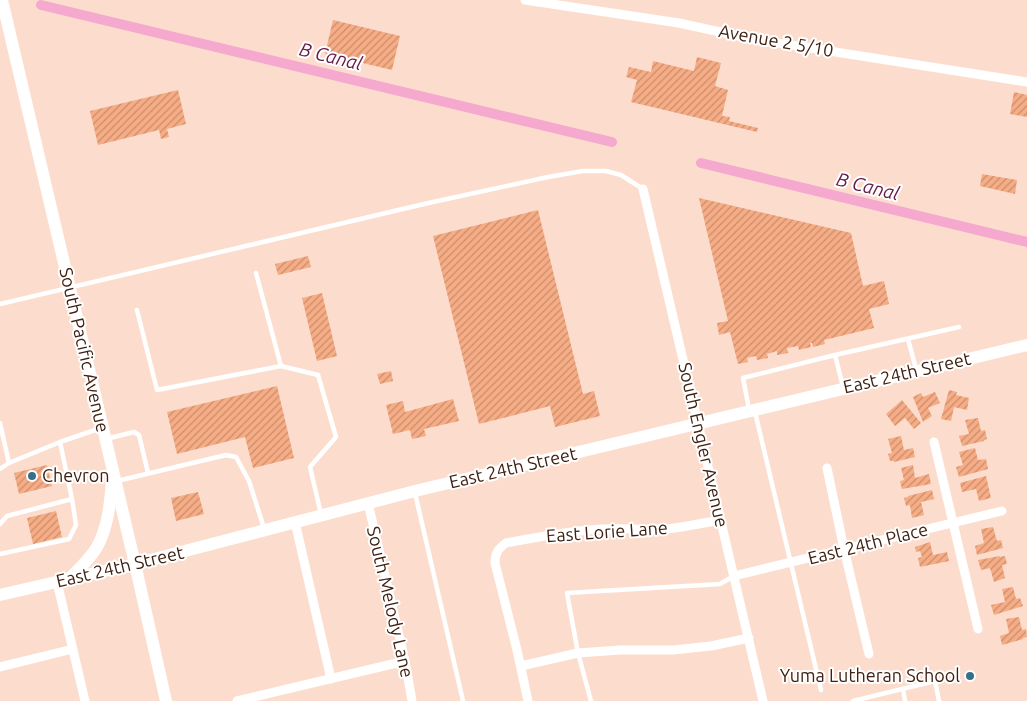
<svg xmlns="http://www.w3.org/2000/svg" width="1027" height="701" viewBox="0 0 1027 701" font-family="Ubuntu,sans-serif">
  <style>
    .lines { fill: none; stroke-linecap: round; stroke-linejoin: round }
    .canal { stroke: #f5a9cf; stroke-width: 10 }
    .building { fill: url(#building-hatch) }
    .lane { stroke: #fff; stroke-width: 4.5 }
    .street { stroke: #fff; stroke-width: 9 }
    .secondary { stroke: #fff; stroke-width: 12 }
    .poi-dot { fill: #367089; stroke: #fff; stroke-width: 2 }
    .labels { text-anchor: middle; stroke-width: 4; stroke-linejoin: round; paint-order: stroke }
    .street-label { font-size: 18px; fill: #3e2112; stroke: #fff }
    .poi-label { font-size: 18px; fill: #3e2112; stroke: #fff; text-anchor: start }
    .water-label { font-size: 19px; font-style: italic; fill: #661a47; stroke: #fff }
  </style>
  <defs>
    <pattern id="building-hatch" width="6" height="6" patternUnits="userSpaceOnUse" patternTransform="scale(1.25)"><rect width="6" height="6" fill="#f6ad86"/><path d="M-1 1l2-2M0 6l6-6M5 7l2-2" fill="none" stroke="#c98c6c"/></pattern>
  </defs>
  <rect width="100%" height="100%" fill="#fcddcd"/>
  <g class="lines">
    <!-- canal -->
    <path class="canal" d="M41,5l571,137
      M701,163l326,79"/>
  </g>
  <!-- building -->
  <path class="building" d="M333,20l67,16 -8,34 -67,-16z
    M697,57l24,6 -6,23 13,4 -6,26 8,1 -1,4 29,7 -1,4 -126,-30 6,-22 -11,-3 3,-10 22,5 2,-11 41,10z
    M178,90l8,34 -19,5 2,8 -8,2 -2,-9 -61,15 -8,-34z
    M1014,92l13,3v22l-17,-3z
    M982,174l35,6 -2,14 -35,-8z
    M699,198l152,35 12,53 21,-5 5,23 -20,5 5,19 -50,12 1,4 -12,3 -1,-4h-2l1,4 -12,3 -1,-4 -11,2 1,5 -11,2v-4l-10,3 1,4 -11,2 -1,-4 -9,2 1,4 -10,2 -8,-32 -11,3 -2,-12 11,-2z
    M538,210l45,184 11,-3 6,25 -45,11 -5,-21 -71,18 -46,-188z
    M308,256l3,11 -33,8 -3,-11z
    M322,293l15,63 -20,5 -15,-63z
    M391,371l2,10 -13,3 -3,-10z
    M277,386l17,72 -41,10 -8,-31 -68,17 -10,-42z
    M949,390l8,2 -1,3 13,3 -2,12 -13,-3 -3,14 -10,-2z
    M935,392l5,11 -12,5 4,8 -9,6 -10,-25 8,-4 2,4z
    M453,399l6,22 -35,8 2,7 -14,3 -2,-9 -17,4 -7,-29 17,-4 2,11z
    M902,400l19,23 -7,6 -9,-11 -10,8 -9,-12z
    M978,418l3,13 4,-1 2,9 -3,1v1l-22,5 -3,-10 10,-2 -4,-14z
    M901,436l3,14 9,-2 2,9 -21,5v-1h-4l-2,-7 4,-1 -4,-14z
    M975,448l3,12 8,-1 2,10 -29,8 -3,-10 7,-2 -4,-13z
    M47,465l5,21 -33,8 -5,-21z
    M913,465l2,13 14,-4 2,10 -29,5 -2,-8 4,-1 -3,-12z
    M986,476l5,22 -12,3 -3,-12 -14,3 -2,-9z
    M932,490l2,9 -13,3 3,13 -12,3 -2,-13 -4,1 -2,-8 4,-1v-1z
    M198,492l6,22 -28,7 -5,-23z
    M56,511l6,26 -29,7 -6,-26z
    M993,527l4,14 4,-1 2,8 -26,7 -2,-9 9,-3 -3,-14z
    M930,542l3,13 14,-3 2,9 -29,6 -2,-9 4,-1 -2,-6 -4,1 -1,-5z
    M1000,556v1l5,-1 2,8 -5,1 3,13 -11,4 -4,-14 -9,2 -3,-10z
    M1013,587l3,12 4,-1 3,8 -29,9 -3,-10 14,-3 -3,-13z
    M1019,617l3,13 4,-1 1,8 -4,1v1l-21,6 -2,-9 9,-3 -3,-14z"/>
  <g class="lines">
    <!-- lane -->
    <path class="lane" d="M256,273l25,93 37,9 18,62 -26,30 11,47
      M0,304l424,-100 124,-27 35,-6h23l15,4 22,14
      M137,310l20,80 124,-24
      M908,339l8,30
      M835,355l124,-28
      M749,409l-6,-31 92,-23 8,32
      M755,412l66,278
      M0,423l9,40
      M106,439l28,-7 5,3 9,38
      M0,469l9,-6 51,-21 41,-14
      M117,481l109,-26 10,2 13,24 15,47
      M415,493l48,208
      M0,524l7,-8 65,-17
      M0,554l69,-15 7,-14 -4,-26 -12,-57
      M903,689l2,12
      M591,701l-13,-48 -11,-60 153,-9 14,-8
      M853,701l82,-20 4,20"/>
    <!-- street -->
    <path class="street" d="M525,0l154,23 73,16 275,43
      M643,189l120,512
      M934,442l44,187
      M827,468l17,81 25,105
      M368,503l37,158 7,40
      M295,522l36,157
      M734,576l268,-65
      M57,582l28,119
      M521,666l57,-13 42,-3h53l38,-4 38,-8
      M0,667l73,-18
      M237,701l168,-40
      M528,701l-11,-51 -22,-87c0,-10 3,-14 11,-20 32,-6 63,-12 95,-14 22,-1 44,1 66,0 18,-2 36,-6 53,-9"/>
    <!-- secondary -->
    <path class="secondary" d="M2,0l133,564 31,137
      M69,579c10,-10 21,-20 28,-32 11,-20 13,-43 15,-65
      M0,595l135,-31 280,-73 612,-146"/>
  </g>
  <!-- markers -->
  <g class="poi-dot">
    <circle cx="32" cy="476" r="5"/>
    <circle cx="970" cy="676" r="5"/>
  </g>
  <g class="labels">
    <!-- street labels -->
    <g class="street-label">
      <text transform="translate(776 41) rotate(10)" y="6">Avenue 2 5/10</text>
      <text transform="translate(84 350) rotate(77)" y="6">South Pacific Avenue</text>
      <text transform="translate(907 373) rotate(-13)" y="6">East 24th Street</text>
      <text transform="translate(703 445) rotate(77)" y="6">South Engler Avenue</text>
      <text transform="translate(513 468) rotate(-13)" y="6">East 24th Street</text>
      <text transform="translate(607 532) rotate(-4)" y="6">East Lorie Lane</text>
      <text transform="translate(868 544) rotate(-14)" y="6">East 24th Place</text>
      <text transform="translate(120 567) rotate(-13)" y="6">East 24th Street</text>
      <text transform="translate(390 602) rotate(77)" y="6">South Melody Lane</text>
    </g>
    <!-- poi labels -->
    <g class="poi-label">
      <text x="42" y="482">Chevron</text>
      <text x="960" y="682" text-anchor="end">Yuma Lutheran School</text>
    </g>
    <!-- water labels -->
    <g class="water-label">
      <text transform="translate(331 56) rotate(14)" y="7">B Canal</text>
      <text transform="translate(868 186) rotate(14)" y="7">B Canal</text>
    </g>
  </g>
</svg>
